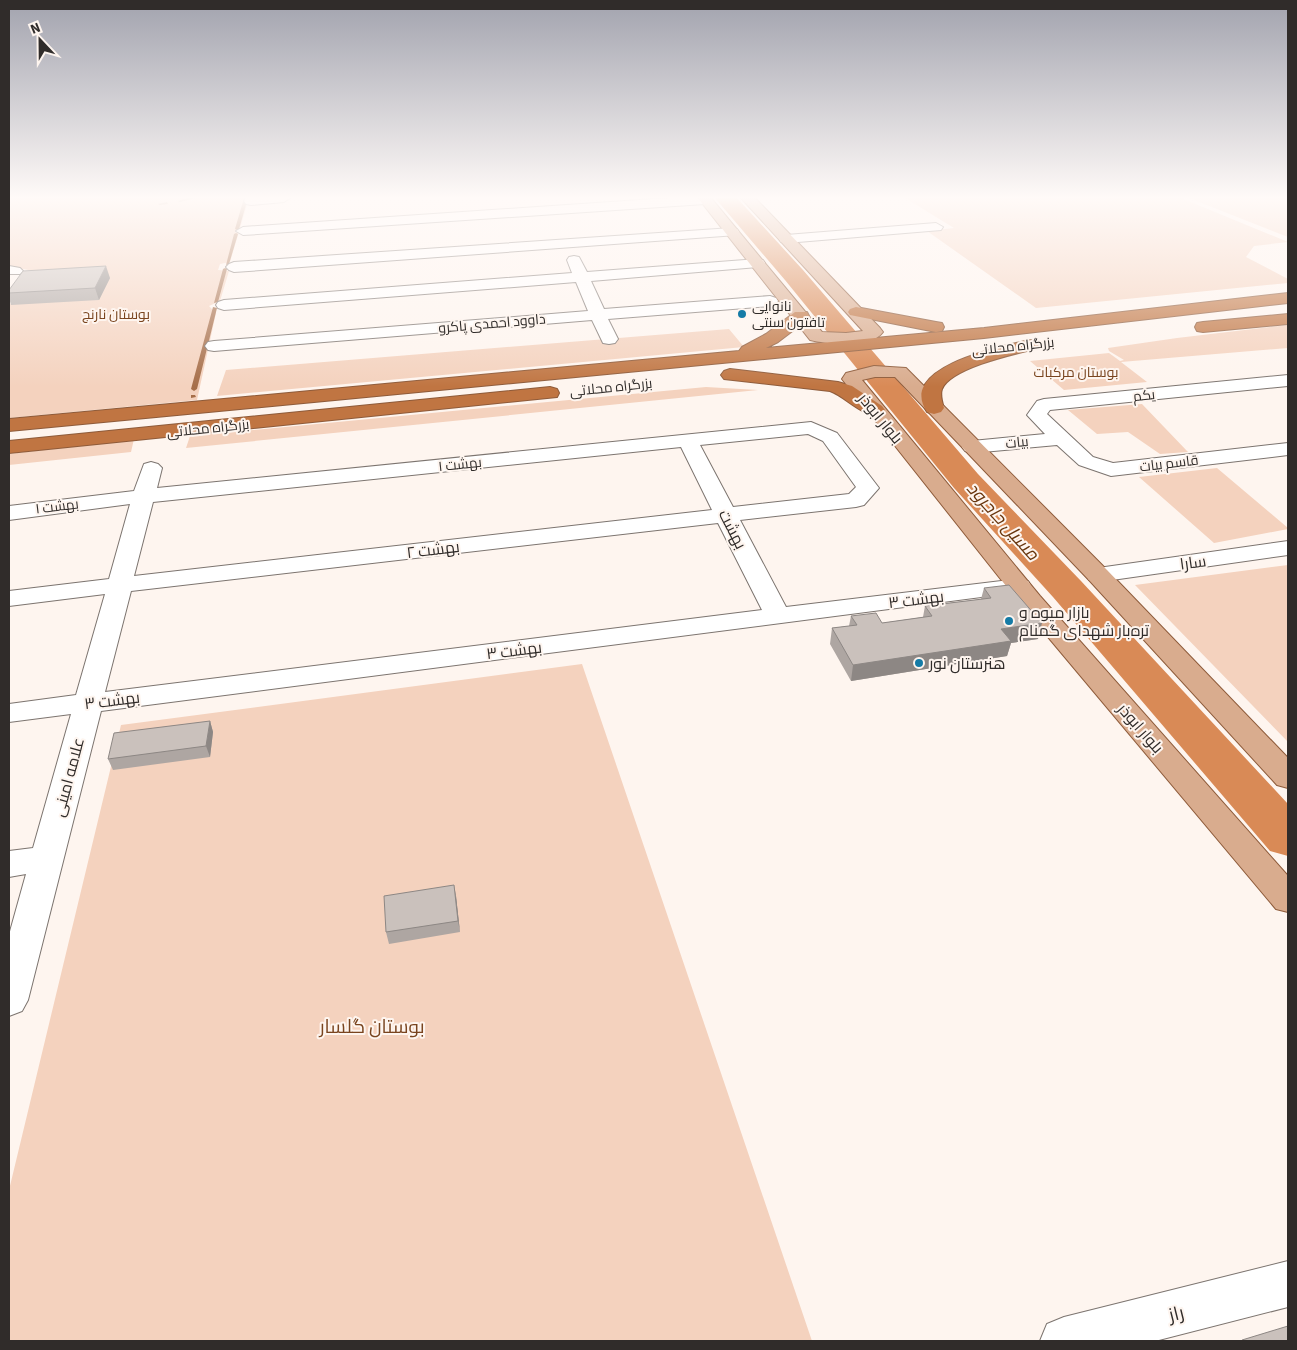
<svg xmlns="http://www.w3.org/2000/svg" width="1297" height="1350" viewBox="0 0 1297 1350" font-family="'Source Sans 3',Cairo,sans-serif">
  <style>
    .green { fill: #f4d2be }
    .lines { fill: none; stroke-linecap: round; stroke-linejoin: round }
    .stream { fill: #a66e49; fill-rule: evenodd }
    .river { fill: #d98a56; fill-rule: evenodd }
    .minor-casing { stroke: #7c746f; stroke-width: 2 }
    .major-casing { stroke: #8e5b3a; stroke-width: 2 }
    .highway-casing { stroke: #8e5b3a; stroke-width: 2 }
    .minor { fill: #fff; fill-rule: evenodd }
    .major { fill: #d9ac8e; fill-rule: evenodd }
    .highway { fill: #c07542; fill-rule: evenodd }
    .wall { fill: #aea6a2 }
    .shaded-wall { fill: #8d8784 }
    .building { fill: #cac1bc; stroke: #8d8784 }
    .poi-dot { fill: #157ba6; stroke: #fef5ef; stroke-width: 2 }
    .labels { text-anchor: middle; stroke-width: 4; stroke-linejoin: round; paint-order: stroke }
    .far-poi-label { font-size: 14px; fill: #302c2a; stroke: #fef5ef; text-anchor: start }
    .far-park-label { font-size: 14px; fill: #79441e; stroke: #fef5ef }
    .far-street-label { font-size: 14px; fill: #302c2a; stroke: #fef5ef }
    .street-label { font-size: 16px; fill: #302c2a; stroke: #fef5ef }
    .poi-label { font-size: 16px; fill: #302c2a; stroke: #fef5ef; text-anchor: start }
    .water-label { font-size: 18px; font-style: italic; fill: #68350d; stroke: #fef5ef }
    .near-park-label { font-size: 19px; fill: #79441e; stroke: #fef5ef }
    .near-street-label { font-size: 19px; fill: #302c2a; stroke: #fef5ef }
  </style>
  <rect width="100%" height="100%" fill="#fef5ef"/>
  <!-- green -->
  <path class="green" d="M9,198h240l-19,64 -10,2 -2,6 11,1 -9,30 -11,5 7,7 -19,87 -188,18v-112l24,-35 -24,-5z
    M905,198h276l107,44 -34,4 -8,11 42,22v4l-252,25 -109,-77 27,-3z
    M1189,198h99v39z
    M1288,325v23l-167,14 26,20 -83,8 -34,-29 79,-8 11,8 4,-1 -15,-9 -1,-3 69,-10z
    M729,329l15,18 -527,49 9,-26z
    M706,387l52,3 -572,58 4,-12z
    M1142,404l46,48 -28,2 -32,-22 -31,2 -29,-24z
    M134,439l-3,13 -122,13v-11z
    M1217,468l71,60v1l-74,14 -75,-66z
    M1288,565v177l-153,-157z
    M582,664l230,677h-803v-151l112,-465z"/>
  <g class="lines">
    <!-- stream -->
    <path class="stream" d="M187,198h9l-16,4 -2,-1z
      M244,198h4l-9,31 -2,1 -2,-1z
      M167,202l1,2 -8,1 -2,-1z
      M236,233l2,1 -9,30 -3,1 8,-31z
      M225,268l2,1 -9,33 -4,1 9,-34z
      M213,307l4,1 -20,81 -3,2 -3,-2z
      M191,395h4l1,2 -5,1z"/>
    <!-- river -->
    <path class="river" d="M715,198h22l66,72 175,204 103,107 207,223v52l-18,-5 -217,-254 -99,-109 -169,-208z"/>
    <!-- minor casing -->
    <g class="minor-casing">
      <path id="minor" d="M246,198h44l-6,4 -33,3 -5,-1 -2,-3z
        M669,198h41l2,2 -7,4 -462,31 -7,-4 7,-4z
        M936,223l7,4 -2,3 -155,13 -5,-1 -2,-3 2,-3 5,-1z
        M732,228l5,1 2,3 -2,3 -503,37 -5,-2 -3,-3 3,-3 5,-2z
        M574,256l5,1 8,15 171,-13 5,1 2,3 -2,3 -5,1 -167,14 13,28 166,-13 6,2 2,3 -2,3 -6,2 -162,13 10,20 -3,4 -6,1 -6,-1 -11,-23 -378,31 -6,-1 -3,-4 3,-4 6,-1 374,-30 -12,-29 -352,28 -6,-2 -2,-3 2,-3 6,-2 348,-27 -5,-13 2,-3z
        M9,266l11,2 3,3 -3,3h-11z
        M1288,375v11l-238,24 -3,4 46,43 20,6 175,-20v12l-177,21 -32,-11 -22,-20 -85,8 -7,-2 -3,-4 3,-4 7,-2 73,-7 -18,-19 10,-14 7,-2z
        M811,422l26,11 42,55 -15,17 -8,2 -116,13 46,87 233,-28 9,2 3,5 -3,5 -927,120 -73,289 -6,11 -13,5v-81l17,-61 -17,3v-26l24,-3 38,-134 -62,8v-18l67,-9 29,-101 -96,12v-15l100,-12 21,-75 -121,16v-14l125,-15 10,-27 7,-2 7,2 4,4 -5,20zM808,434l15,7 33,46 -7,7 -116,13 -33,-62zM681,447l31,63 -578,66 19,-74zM718,523l44,87 -657,82 26,-101z
        M1288,541v14l-190,27 -9,-2 -3,-5 3,-5 9,-2z
        M1288,1261v46l-133,34h-115l7,-17 17,-7z"/>
    </g>
    <!-- major casing -->
    <g class="major-casing">
      <path id="major" d="M698,198h13l111,134 24,1 17,-2 -122,-133h14l125,130 3,4c-12,17 -56,12 -73,8z
        M874,366l32,2 201,202 181,188v30l-11,-3 -188,-205 -194,-203h-20l-13,3 178,216 248,280v36l-12,-3 -254,-303 -180,-227 4,-6z"/>
    </g>
    <!-- highway casing -->
    <g class="highway-casing">
      <path id="highway" d="M1288,293v10l-304,35 -975,93v-12l730,-68 3,-4 24,-13 29,-22h12l2,4 -2,4 -29,22 -12,6 218,-20z
        M856,307l80,15 6,1 2,4 -2,4 -6,1 -86,-17 -2,-3 2,-3z
        M1288,314v10l-85,8 -6,-1 -2,-4 2,-4 6,-1z
        M1029,340l6,1 3,4 -3,4c-21,5 -84,19 -93,40 -2,6 0,13 2,19l-3,4 -7,2 -7,-2c-31,-45 76,-66 102,-72z
        M730,369l108,13 14,4 30,20 3,4 -3,4c-19,5 -35,-17 -52,-23l-106,-12 -3,-4 3,-4z
        M550,387l7,2 2,4 -2,4 -548,56v-12z"/>
    </g>
    <!-- minor -->
    <use href="#minor" class="minor"/>
    <!-- major -->
    <use href="#major" class="major"/>
    <!-- highway -->
    <use href="#highway" class="highway"/>
  </g>
  <!-- wall -->
  <path class="wall" d="M110,278l-11,22 -88,5 -2,-7v-8z
    M984,588l54,51 -27,4 -4,13 -156,25 -21,-37 2,-16 17,-2 2,-10 31,7 41,-6 2,-11 56,-7z
    M210,721l3,11 -3,25 -97,13 -5,-11z
    M456,896l4,36 -71,12 -3,-12z"/>
  <!-- shaded-wall -->
  <path class="shaded-wall" d="M106,266l4,12 -11,22 -4,-12z
    M1042,623l-4,16 -27,4 -4,13 -156,25 2,-16 148,-36z
    M210,721l3,11 -3,25 -4,-11z
    M454,885l2,11 4,36 -2,-11z"/>
  <!-- building -->
  <path class="building" d="M106,266l-11,22 -86,5v-3l14,-19z
    M1009,585l33,38 -41,6 10,12 -158,24 -21,-37 25,-3 -6,-9 25,-3 6,10 50,-7 -7,-10 66,-8 -7,-10z
    M210,721l-4,25 -98,13 6,-26z
    M454,885l4,36 -72,11 -2,-36z
    M1288,1326v15h-45l-1,-1z"/>
  <!-- sky -->
  <linearGradient id="sky" x2="0" y2="1"><stop stop-color="#a2a3ae"/><stop offset="0.51" stop-color="#fffaf8"/><stop offset="1" stop-color="#fffaf8" stop-opacity="0"/></linearGradient>
  <rect width="1297" height="387" fill="url(#sky)"/>
  <!-- markers -->
  <g class="poi-dot">
    <circle cx="742" cy="314" r="5"/>
    <circle cx="1009" cy="621" r="5"/>
    <circle cx="919" cy="663" r="5"/>
  </g>
  <g class="labels">
    <!-- far-poi labels -->
    <g class="far-poi-label">
      <text x="752" y="311">نانوایی<tspan x="752" dy="16">تافتون سنتی</tspan></text>
    </g>
    <!-- far-park labels -->
    <g class="far-park-label">
      <text x="116" y="319">بوستان نارنج</text>
      <text x="1076" y="377">بوستان مرکبات</text>
    </g>
    <!-- far-street labels -->
    <g class="far-street-label">
      <text transform="translate(492 323) rotate(-5)" y="5">داوود احمدی پاکرو</text>
      <text transform="translate(1013 346) rotate(-6)" y="5">بزرگراه محلاتی</text>
      <text transform="translate(611 387) rotate(-6)" y="5">بزرگراه محلاتی</text>
      <text transform="translate(1144 395) rotate(-6)" y="5">یکم</text>
      <text transform="translate(208 428) rotate(-6)" y="5">بزرگراه محلاتی</text>
      <text transform="translate(1017 442) rotate(-6)" y="5">بیات</text>
      <text transform="translate(1169 463) rotate(-7)" y="5">قاسم بیات</text>
      <text transform="translate(460 464) rotate(-6)" y="5">بهشت ۱</text>
      <text transform="translate(57 506) rotate(-7)" y="5">بهشت ۱</text>
    </g>
    <!-- street labels -->
    <g class="street-label">
      <text transform="translate(881 418) rotate(51)" y="6">بلوار ابوذر</text>
      <text transform="translate(733 529) rotate(63)" y="6">بهشت</text>
      <text transform="translate(433 549) rotate(-7)" y="6">بهشت ۲</text>
      <text transform="translate(1193 562) rotate(-8)" y="6">سارا</text>
      <text transform="translate(916 599) rotate(-7)" y="6">بهشت ۳</text>
      <text transform="translate(514 650) rotate(-7)" y="6">بهشت ۳</text>
      <text transform="translate(112 700) rotate(-7)" y="6">بهشت ۳</text>
      <text transform="translate(1141 728) rotate(49)" y="6">بلوار ابوذر</text>
      <text transform="translate(68 777) rotate(-75)" y="6">علامه امینی</text>
    </g>
    <!-- poi labels -->
    <g class="poi-label">
      <text x="1019" y="618">بازار میوه و<tspan x="1019" dy="18">تره‌بار شهدای گمنام</tspan></text>
      <text x="929" y="669">هنرستان نور</text>
    </g>
    <!-- water labels -->
    <g class="water-label">
      <text transform="translate(1003 521) rotate(48)" y="6">مسیل جاجرود</text>
    </g>
    <!-- near-park labels -->
    <g class="near-park-label">
      <text x="372" y="1033">بوستان گلسار</text>
    </g>
    <!-- near-street labels -->
    <g class="near-street-label">
      <text transform="translate(1176 1313) rotate(-14)" y="7">راز</text>
    </g>
  </g>
  <!-- border -->
  <rect width="1297" height="1350" fill="none" stroke="#302c2a" stroke-width="20"/>
  <!-- north arrow -->
  <g transform="translate(40 40) rotate(338)" stroke="#fef5ef" stroke-width="4" paint-order="stroke">
  <path d="M0-4L9 19L0 12L-9 19Z" fill="#302c2a"/>
  <text y="-8" font-size="14" font-weight="bold" text-anchor="middle" fill="#302c2a">N</text>
  </g>
</svg>
